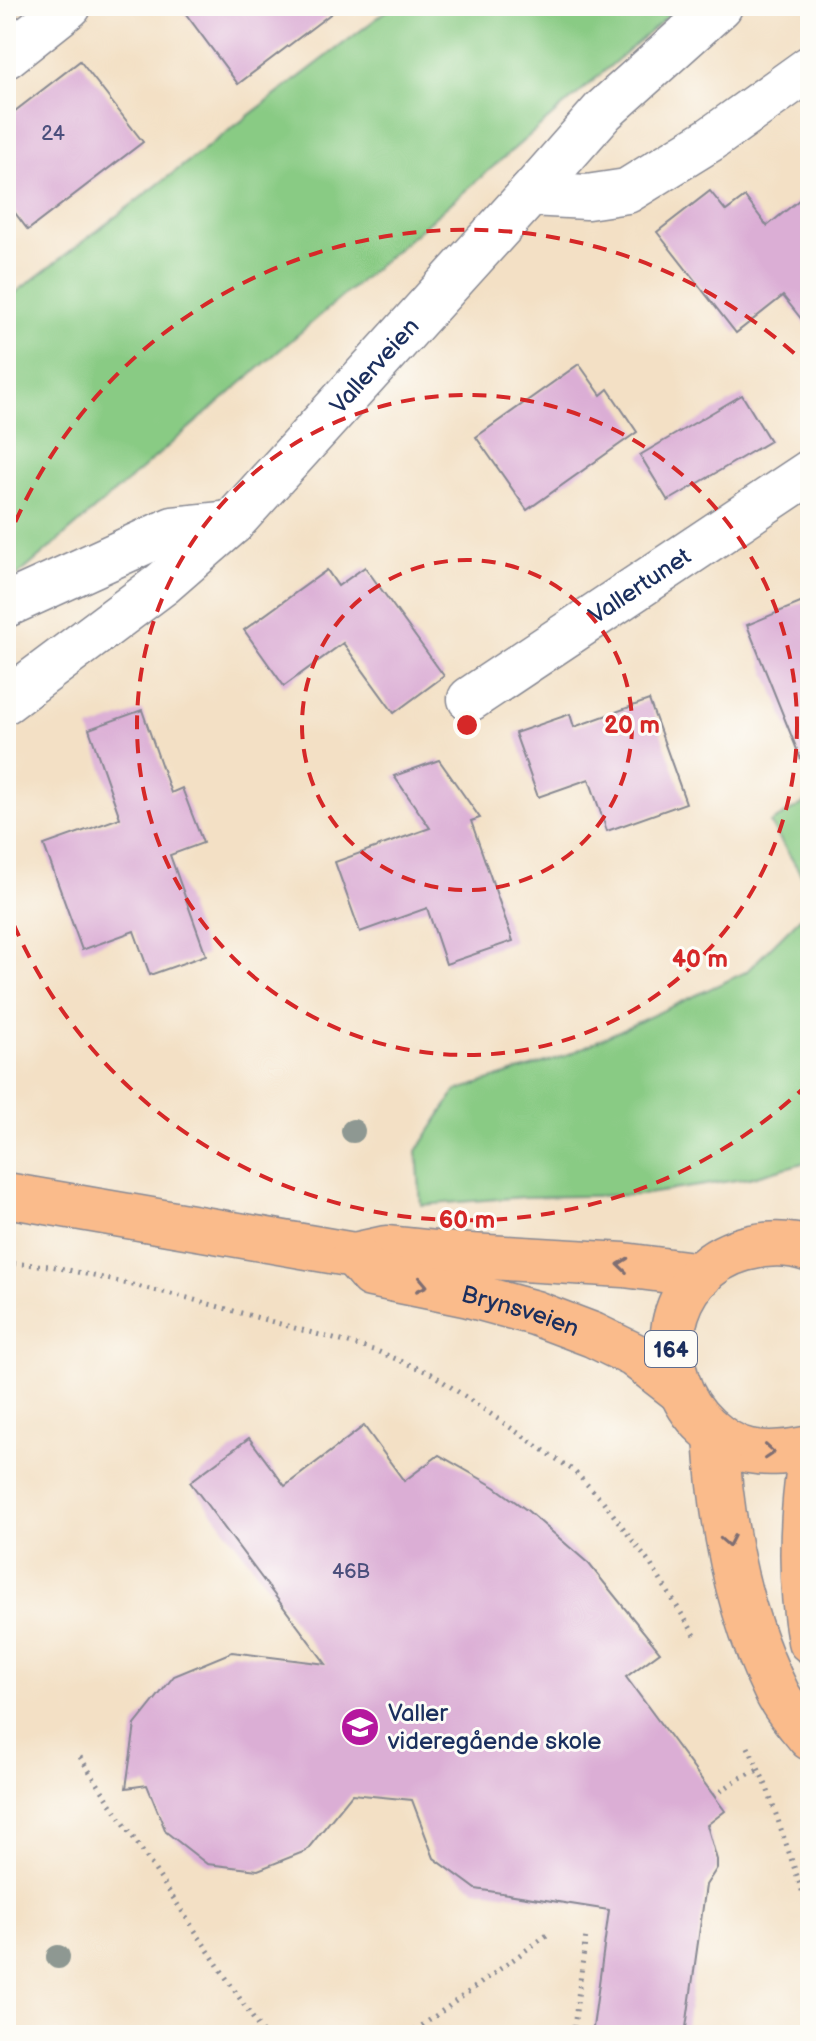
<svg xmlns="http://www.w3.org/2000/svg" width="816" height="2041" viewBox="0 0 816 2041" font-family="'Balsamiq Sans',sans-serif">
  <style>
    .green { fill: #89cb84; stroke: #527d71; stroke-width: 2 }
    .building { fill: #dbaed5 }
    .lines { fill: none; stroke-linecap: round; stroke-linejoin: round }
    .street-casing { stroke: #878892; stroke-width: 47 }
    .primary-casing { stroke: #878892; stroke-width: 47 }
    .path { stroke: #878892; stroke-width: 5; stroke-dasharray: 2 6; stroke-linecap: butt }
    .street { stroke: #fff; stroke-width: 44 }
    .primary { stroke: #fabb8b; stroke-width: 44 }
    .tree { fill: #8e9892 }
    .oneway { stroke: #7f6e72 }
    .ring { fill: none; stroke: #d62828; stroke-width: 4; stroke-dasharray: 14 10 }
    .labels { text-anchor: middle; stroke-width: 6; stroke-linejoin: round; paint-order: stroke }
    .number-label { font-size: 20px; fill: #4b4f7c }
    .shield { fill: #fdfcf7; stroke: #5f6c8c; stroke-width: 2 }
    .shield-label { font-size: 22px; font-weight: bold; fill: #1b2f5e }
    .street-label { font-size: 24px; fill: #1b2f5e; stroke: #fdfcf7 }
    .poi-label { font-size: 24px; fill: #1b2f5e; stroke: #fdfcf7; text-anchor: start }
    .centre { fill: #d62828; stroke: #fdfcf7; stroke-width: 4 }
    .ring-label { font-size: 24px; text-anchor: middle; font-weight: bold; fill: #d62828; stroke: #fdfcf7; stroke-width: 6; stroke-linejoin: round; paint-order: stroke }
  </style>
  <rect width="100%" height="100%" fill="#fdfcf7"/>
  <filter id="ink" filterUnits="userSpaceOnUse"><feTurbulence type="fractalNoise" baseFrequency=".0125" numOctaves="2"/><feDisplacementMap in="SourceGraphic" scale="16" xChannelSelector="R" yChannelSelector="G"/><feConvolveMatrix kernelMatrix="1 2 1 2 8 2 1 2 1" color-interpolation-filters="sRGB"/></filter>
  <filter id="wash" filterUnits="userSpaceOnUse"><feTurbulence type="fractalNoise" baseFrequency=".006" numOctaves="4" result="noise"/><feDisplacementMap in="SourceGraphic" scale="32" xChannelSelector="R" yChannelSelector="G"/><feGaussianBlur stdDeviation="1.8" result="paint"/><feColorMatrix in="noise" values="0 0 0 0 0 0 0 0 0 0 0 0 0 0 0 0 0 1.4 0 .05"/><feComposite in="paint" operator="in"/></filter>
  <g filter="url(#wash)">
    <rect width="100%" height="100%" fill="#f3e0c5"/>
    <!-- green -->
    <path class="green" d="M393,6h287l-664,571 -10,3v-280z
      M810,800v89l-40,-66z
      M810,908v253l-61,17 -108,17 -117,2 -103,8 -4,-54 39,-60 109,-35 181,-84z"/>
    <g id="blocks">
      <!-- building -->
      <path class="building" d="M180,6h161l-103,78z
        M80,61l63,81 -115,88 -22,-29v-83z
        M710,191l16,20 19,-14 22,29 43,-35v139l-27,-34 -47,37 -79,-101z
        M579,364l22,31 7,-6 29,43 -110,78 -51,-73z
        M742,395l28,46 -102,60 -28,-46z
        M365,567l79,109 -50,37 -51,-70 -59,43 -40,-56 83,-60 11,16z
        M810,599v178h-2l-61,-152z
        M649,700l37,103 -79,28 -18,-52 -51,18 -23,-64 55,-19 4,13z
        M142,710l29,83 11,-5 21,55 -33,12 36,100 -56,20 -16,-44 -52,19 -38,-105 76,-27 -31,-89z
        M439,760l41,58 -9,3 42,120 -67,23 -19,-56 -67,24 -25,-70 95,-34 -36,-52z
        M364,1426l40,55 35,-26 56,32 33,24 61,53 71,88 -34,25 99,134 -18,14 10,35v8l-11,17 -21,150h-93l17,-125 -133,-21 -42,-31 -22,-58 -60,-6 -46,57 -48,19 -51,-6 -41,-32 -19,-47 -21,3 9,-63 39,-49 58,-24 94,12 -136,-182 59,-44 36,48z"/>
    </g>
  </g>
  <g filter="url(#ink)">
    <use href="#blocks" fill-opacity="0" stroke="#878892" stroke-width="2"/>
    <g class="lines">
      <!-- street casing -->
      <g class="street-casing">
        <g id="street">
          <path d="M6,56l63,-50"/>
          <path d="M530,194l57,3 40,-6 84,-52 99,-71"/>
          <path d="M6,605l167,-76 59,-6"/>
          <path id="s1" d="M470,699l340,-227"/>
          <path id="s2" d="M6,701l156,-117 70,-61 298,-329 73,-83 117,-105"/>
        </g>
      </g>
      <!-- primary casing -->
      <g class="primary-casing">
        <g id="primary">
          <path d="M6,1195l348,60 32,-7 68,7 170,10 77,10"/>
          <path d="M810,1250c-22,-8 -44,-7 -66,-1 -80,22 -95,125 -37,178 11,10 27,21 42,24 22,4 40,1 61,-3"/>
          <path id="s3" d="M354,1255l17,20 98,20 66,18 58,22 41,20 45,35"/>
          <path d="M716,1436c5,88 22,178 61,257 8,16 22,31 33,45"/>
          <path d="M810,1459c-9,60 -11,122 0,182"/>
        </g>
      </g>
      <!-- path -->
      <path class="path" d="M6,1263l45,3 133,31 193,54 55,23 142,97 29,30 48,64 47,75
        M748,1747l18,38 44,129
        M80,1757l184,278
        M714,1796l24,-17 20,-9
        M409,2035l138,-100
        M573,2035l13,-100"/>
      <!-- street -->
      <use href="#street" class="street"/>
      <!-- primary -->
      <use href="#primary" class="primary"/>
    </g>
    <!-- trees -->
    <g class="tree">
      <circle cx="353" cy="1131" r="12"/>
      <circle cx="58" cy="1957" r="12"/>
    </g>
    <!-- one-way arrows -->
    <defs><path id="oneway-chevron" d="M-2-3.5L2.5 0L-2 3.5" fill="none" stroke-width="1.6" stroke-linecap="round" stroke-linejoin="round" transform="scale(2)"/></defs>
    <g class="oneway">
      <use href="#oneway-chevron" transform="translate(623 1265) rotate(-174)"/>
      <use href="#oneway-chevron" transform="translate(422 1285) rotate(12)"/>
      <use href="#oneway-chevron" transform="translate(769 1452) rotate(4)"/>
      <use href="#oneway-chevron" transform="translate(728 1541) rotate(79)"/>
    </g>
  </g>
  <!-- distance rings -->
  <g class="ring">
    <circle cx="467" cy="725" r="165"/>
    <circle cx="467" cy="725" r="330"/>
    <path d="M808 1084A495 495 0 0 1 6 906M6 544A495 495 0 0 1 808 366"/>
  </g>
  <!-- icons -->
  <defs>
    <g id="school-disc" transform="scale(2)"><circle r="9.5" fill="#b5179e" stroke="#fdfcf7"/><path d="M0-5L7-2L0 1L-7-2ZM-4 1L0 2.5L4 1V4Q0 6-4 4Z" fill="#fff"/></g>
  </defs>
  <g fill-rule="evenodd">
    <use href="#school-disc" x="360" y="1727"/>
  </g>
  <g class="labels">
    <!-- number labels -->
    <g class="number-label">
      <text x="53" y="140">24</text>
      <text x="351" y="1578">46B</text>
    </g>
    <!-- shield labels -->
    <rect class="shield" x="645" y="1331" width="52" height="36" rx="6"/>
    <g class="shield-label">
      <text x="671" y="1357">164</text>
    </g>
    <!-- street labels -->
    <g class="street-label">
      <text dy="8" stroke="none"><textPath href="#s2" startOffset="500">Vallerveien</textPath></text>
      <text dy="8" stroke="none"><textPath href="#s1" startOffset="204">Vallertunet</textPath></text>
      <text dy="8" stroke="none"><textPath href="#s3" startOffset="180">Brynsveien</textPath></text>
    </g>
    <!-- poi labels -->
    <g class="poi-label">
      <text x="388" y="1721">Valler<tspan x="388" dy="28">videregående skole</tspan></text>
    </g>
  </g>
  <circle cx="467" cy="725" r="12" class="centre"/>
  <g class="ring-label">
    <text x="632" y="733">20 m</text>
    <text x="700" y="967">40 m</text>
    <text x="467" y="1228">60 m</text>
  </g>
  <!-- margin -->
  <rect width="816" height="2041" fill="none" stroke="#fdfcf7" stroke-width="32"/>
</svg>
